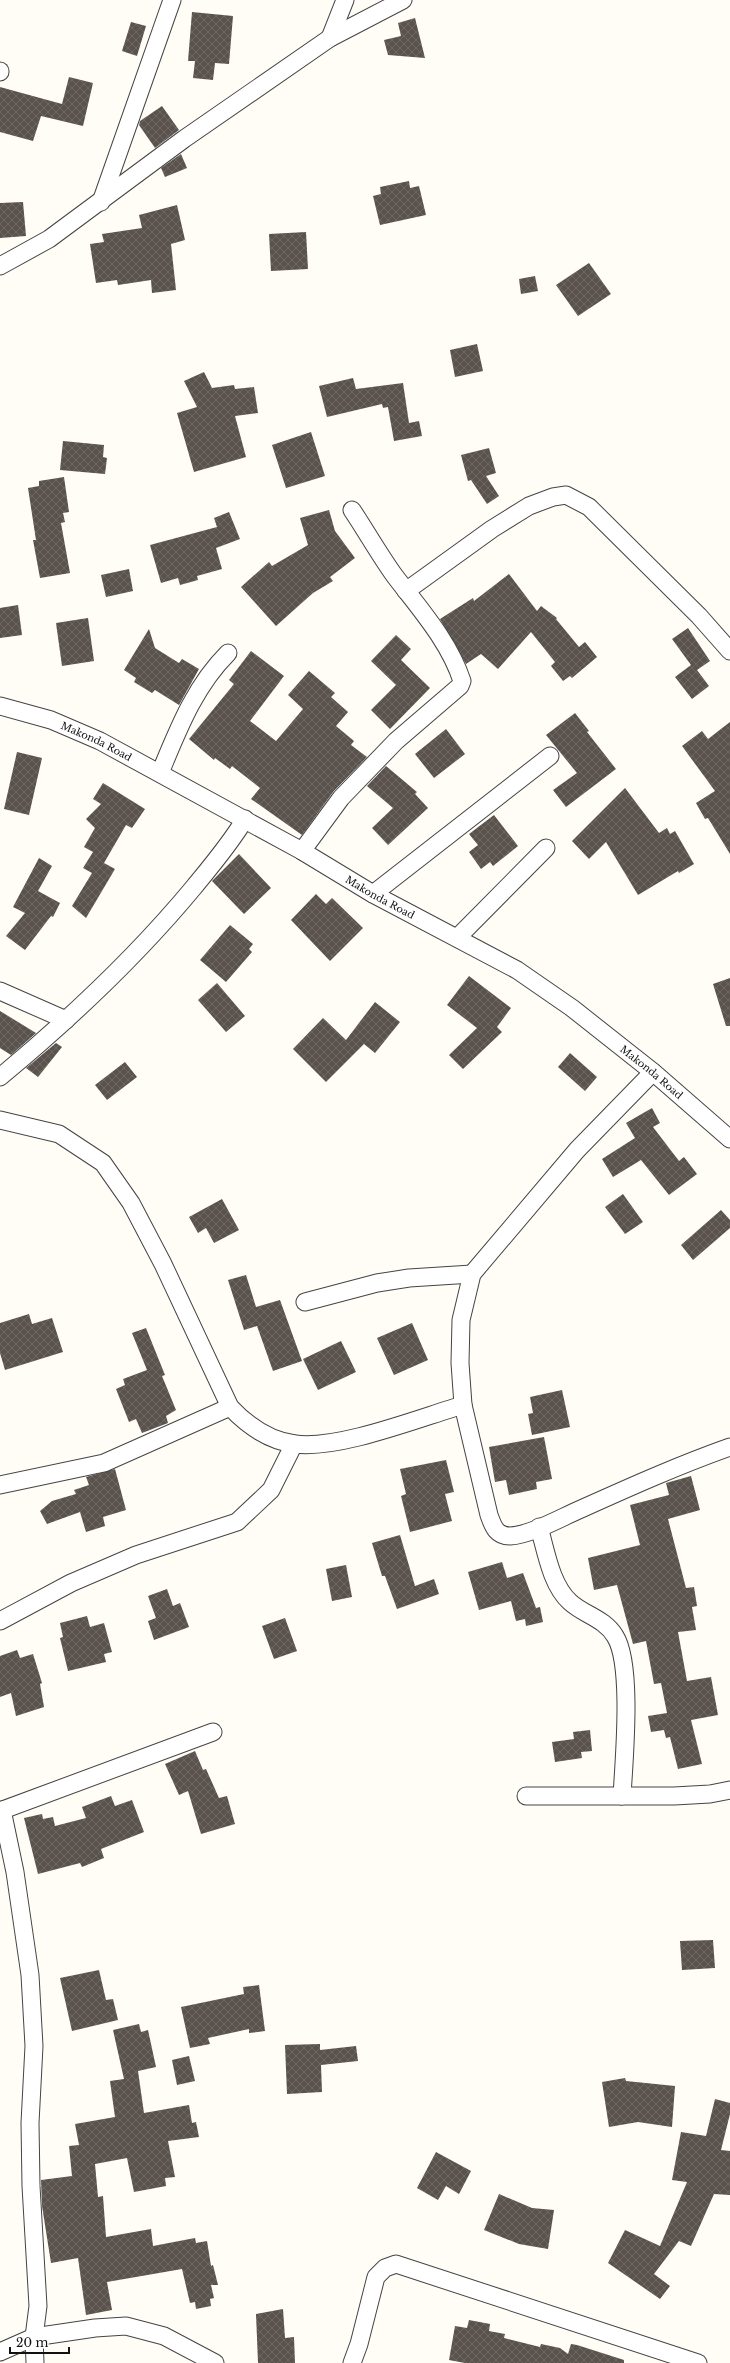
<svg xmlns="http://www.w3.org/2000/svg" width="730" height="2363" viewBox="0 0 730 2363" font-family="'Libre Baskerville',serif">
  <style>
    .building { fill: url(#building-cross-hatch) }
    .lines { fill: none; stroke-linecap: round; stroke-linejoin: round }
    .street-casing { stroke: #444; stroke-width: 19 }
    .street { stroke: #fff; stroke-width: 17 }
    .labels { text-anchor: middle; stroke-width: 4; stroke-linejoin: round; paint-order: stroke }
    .street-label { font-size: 10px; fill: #111; stroke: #fff }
  </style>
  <defs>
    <pattern id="building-cross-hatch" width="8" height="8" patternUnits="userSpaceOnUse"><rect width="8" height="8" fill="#5a524d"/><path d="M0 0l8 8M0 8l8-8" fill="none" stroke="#6d6662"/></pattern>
  </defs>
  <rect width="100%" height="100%" fill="#fffdf5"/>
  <!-- building -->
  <path class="building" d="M192,12l41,4 -4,48 -14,-1 -2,17 -20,-2 2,-17h-7z
    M415,18l10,40 -37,-3 -4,-15 17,-4 -3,-13z
    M131,22l15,4 -9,30 -15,-5z
    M69,77l24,6 -10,43 -42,-10 -8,25 -33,-9v-45l62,17z
    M162,106l17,24 -24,18 -16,-23 1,-4z
    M181,154l6,14 -22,9 -4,-9z
    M409,181l1,7 9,-2 7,29 -46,10 -7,-29 8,-2 -1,-7z
    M23,202l3,34 -26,2v-35z
    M177,205l8,35 -14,4 5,46 -24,3 -1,-13 -33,5 -1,-5 -21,3 -6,-39 14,-2 -2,-8 40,-6 -3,-13z
    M306,232l2,37 -37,2 -2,-37z
    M589,263l22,31 -33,22 -22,-31z
    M535,276l3,15 -17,3 -2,-15z
    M477,344l6,27 -28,6 -5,-27z
    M204,372l8,16 22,-3 1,4 19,-2 4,26 -23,3 11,41 -52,15 -17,-59 20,-6 -13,-26z
    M353,378l3,11 47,-6 6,40 10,-2 3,15 -28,5 -6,-34 -5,1 -1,-4 -55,13 -8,-31z
    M311,432l14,44 -39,12 -14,-43z
    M63,441l41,4 -1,12 4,1 -2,16 -45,-4z
    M489,448l7,25 -10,3 13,20 -12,8 -16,-24 -3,1 -7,-26z
    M64,477l5,35 -6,1 2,9 -4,1 9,50 -30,5 -7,-38h3l-8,-52 11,-2v-5z
    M329,510l6,21 20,27 -25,19 3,4 -20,12 -37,33 -35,-39 28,-25 3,4 36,-21 -8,-27z
    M229,512l11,27 -24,9 6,21 -25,7 1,4 -18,5 -2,-7 -17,5 -11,-38 67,-18 -3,-9z
    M129,569l4,22 -27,6 -5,-22z
    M509,574l28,37 4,-5 16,12 -1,1 23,28 6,-5 12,15 -25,21 -2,-2 -7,5 -12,-15 4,-4 -24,-30 -33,37 -17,-15 -15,10 -26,-45 33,-21 1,3z
    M18,605l4,30 -22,3v-30z
    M88,618l6,43 -32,5 -6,-43z
    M688,628l22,33 -13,9 12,16 -17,13 -17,-22 16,-12 -19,-26z
    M149,629l6,19 24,15 3,-4 17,10 -20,36 -24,-15 -3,3 -18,-11 2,-4 -12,-8z
    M396,635l15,14 -10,11 29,28 -40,41 -19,-19 25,-25 -25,-24z
    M251,651l33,25 -34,45 26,20 27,-32 -15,-14 21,-24 26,22 -4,4 17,15 -12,14 18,15 -3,4 16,12 -34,35 -31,43 -51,-36 9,-11 -28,-22 -2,3 -15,-11 -1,2 -25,-21 45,-55 -5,-4z
    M575,713l14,18 -2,1 29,37 -50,38 -13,-17 24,-17 -31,-38z
    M730,722v132l-22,-36 -3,1 -9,-16 19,-12 -33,-45 20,-15 6,8z
    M446,729l19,25 -31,24 -19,-24z
    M17,752l25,6 -13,57 -25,-6z
    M386,766l31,26 -2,2 13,14 -40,37 -16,-17 21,-20 -26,-22z
    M103,783l42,26 -13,19 -6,-3 -22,38 11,6 -29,49 -14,-12 20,-33 -9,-5 10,-16 -9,-5 11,-19 -9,-9 15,-15 -8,-5z
    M625,788l34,45 8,-5 3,6 5,-3 19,33 -15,9 -1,-2 -40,24 -32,-53 -17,17 -17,-18z
    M494,815l24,31 -25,20 -3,-4 -9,7 -12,-17 9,-7 -9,-11z
    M239,854l32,34 -27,26 -32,-33z
    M39,858l13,8 -14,25 22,12 -7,14 -2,-1 -26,34 -19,-14 19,-23 -12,-6z
    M316,894l10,10 6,-6 31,30 -33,33 -39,-41z
    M230,925l23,19 -4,5 3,3 -26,30 -26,-22z
    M469,976l42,32 -14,19 5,5 -39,37 -14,-14 28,-27 -30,-23z
    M730,978v48h-4l-13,-42z
    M217,983l28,33 -19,16 -28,-32z
    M375,1002l25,20 -25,31 -11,-9 -38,38 -33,-33 30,-31 23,22z
    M0,1011l36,22 -25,22 -11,-7z
    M56,1043l6,4 -24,30 -12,-9z
    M570,1053l27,24 -12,14 -27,-24z
    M125,1062l12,15 -30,23 -12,-15z
    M652,1108l8,15 -7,4 26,34 5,-4 13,17 -28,21 -28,-35 -28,17 -11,-18 33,-21 -9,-15z
    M623,1194l20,28 -18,12 -20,-27z
    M222,1199l17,31 -25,13 -8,-15 -8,5 -9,-16z
    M721,1210l9,10v8l-37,32 -12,-15z
    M246,1275l10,32 24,-7 22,61 -29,10 -16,-45 -13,4 -16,-50z
    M29,1314l3,10 20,-6 11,34 -58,18 -5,-17v-30z
    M412,1323l16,37 -34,15 -17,-37z
    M146,1328l19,47 -3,1 14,34 -10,6 2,7 -26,10 -6,-14 -7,3 -13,-33 9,-4 -2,-6 24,-9 -15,-37z
    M341,1341l15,31 -38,18 -15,-31z
    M562,1390l8,37 -38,8 -4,-21 5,-1 -3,-16z
    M544,1437l8,42 -16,3 1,7 -28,6 -3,-15 -11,2 -6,-35z
    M446,1460l8,32 -9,2 7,27 -42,11 -9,-36 5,-2 -6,-25z
    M115,1469l11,41 -23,7 2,9 -19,6 -6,-20 -33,12 -7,-13 12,-10 24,-7 -2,-4 15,-5 -3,-8z
    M691,1476l9,34 -32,9 18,69 8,-1 3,19 -5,1 4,23 -18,2 9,49 24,-4 7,38 -27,5 11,44 -24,5 -8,-32 -4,1 -2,-8 -13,2 -3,-16 19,-3 -6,-30 -7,1 -8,-43 -13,3 -16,-59 -23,5 -6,-32 52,-13 -10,-40 39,-10 -3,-12z
    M400,1535l15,51 19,-7 5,15 -42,15 -12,-33h-3l-10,-33z
    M502,1562l5,16 16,-5 13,35 4,-1 3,15 -17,4 -1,-7 -9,2 -5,-20 -32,9 -11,-38z
    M346,1565l6,32 -20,4 -6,-32z
    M167,1589l6,17 7,-3 9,24 -35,13 -6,-19 8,-3 -8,-22z
    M87,1616l3,11 14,-4 8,29 -8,2 2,8 -38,9 -8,-33 3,-1 -3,-14z
    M285,1618l12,33 -23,8 -12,-33z
    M17,1650l3,8 13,-4 9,29 -2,1 4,23 -28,9 -5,-23 -11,4v-41z
    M590,1730l2,21 -11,1 1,6 -27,4 -3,-20 22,-3 -1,-7z
    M195,1751l8,19 3,-1 13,29 8,-2 8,28 -34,10 -13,-43 -9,4 -14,-31z
    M111,1796l4,10 17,-6 12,32 -43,17 3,9 -22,9 -2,-4 -42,11 -14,-56 18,-4 1,5 10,-2 2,9 31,-8 -4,-11z
    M713,1940l2,28 -33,2 -2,-29z
    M99,1970l7,30 7,-1 5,21 -46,11 -12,-53z
    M259,1985l6,46 -16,2v-4l-41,9 2,6 -20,4 -9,-41 63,-13 -1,-7z
    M139,2024l2,8 7,-2 8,37 -18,4 6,42 45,-8 3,18 4,-1 3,15 -31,4 7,36 -10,1 1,8 -32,6 -7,-34 -32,6 3,33 5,-1 3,41 45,-8 2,17 42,-8 1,5 11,-2 4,25 2,-1 5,20h-7l3,13 -4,1 1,7 -15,3 -1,-7 -5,1 -8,-34 -75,13 5,28 -26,5 -8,-57 -27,5 -9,-57 -1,-26 31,-4 -3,-30 10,-1 -4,-21 40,-7 -5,-36 14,-2 -11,-49z
    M320,2044v6l36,-4 2,15 -37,4 1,27 -35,2 -2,-49z
    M189,2056l6,25 -18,4 -5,-25z
    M625,2078l1,3 49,5 -3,41 -34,-5 -29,5 -7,-45z
    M715,2099l15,4v11l-9,36 9,1v44l-16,-1 -23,52 -12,-5 -25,33 16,12 -10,13 -52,-36 17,-33 35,16 27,-64 -15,-2 9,-48 25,4z
    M436,2152l35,19 -12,23 -13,-8 -8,14 -21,-12z
    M499,2194l33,14 22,2 -6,39 -29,-5 -35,-14z
    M283,2309l2,29 9,-1 1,26h-37l-2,-49z
    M469,2320l21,4 -1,7 16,3 -1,4 36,9 1,-3 19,4 8,6 3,-10 6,1 47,15v3h-159l-16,-3 6,-34 12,2z"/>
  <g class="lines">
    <!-- street casing -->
    <g class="street-casing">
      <g id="street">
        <path d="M330,38l15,-38"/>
        <path d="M0,71v1"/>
        <path d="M101,202l71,-202"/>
        <path d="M0,266l49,-27 135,-100 146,-101 73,-38"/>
        <path d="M406,591l86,-62 37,-23 24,-9 13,-2 23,12 110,109 31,35"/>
        <path id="s1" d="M0,706l51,14 49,21 202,110 71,43 144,76 55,38 81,64 77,67"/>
        <path d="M160,773c18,-43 34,-86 68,-120"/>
        <path d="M302,851l39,-53 55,-57 64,-55 2,-5c-13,-40 -43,-73 -68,-106 -15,-21 -28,-44 -42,-65"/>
        <path d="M373,894l177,-138"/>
        <path d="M457,938l89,-90"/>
        <path d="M0,991l66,29"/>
        <path d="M653,1072l-76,78 -105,124 -11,46 -1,43 3,42 26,110c4,11 7,21 21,21 21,-1 52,-19 71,-27 49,-22 98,-44 149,-62"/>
        <path d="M0,1077c70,-58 136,-120 194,-190 18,-22 36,-43 51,-68"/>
        <path d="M0,1120l59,14 44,29 28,40 32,61 67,143c17,18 39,34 65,37 43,6 124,-26 168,-39"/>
        <path d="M305,1302l72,-19 32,-5 63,-4"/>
        <path d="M0,1485l104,-22 126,-56"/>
        <path d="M539,1527c7,24 12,58 31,75 14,13 34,16 45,34 18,28 9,124 7,160"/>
        <path d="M0,1621l71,-38 65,-28 101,-33 34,-32 23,-46"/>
        <path d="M526,1796h148l36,-2 20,-4"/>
        <path d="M2,1810l13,62 15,103 4,71 -4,77 1,63 7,120 -4,31 1,26"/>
        <path d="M0,1811l213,-79"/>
        <path d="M0,2352l34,-15 61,-9 31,-2 38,10 51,27"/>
        <path d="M352,2363l7,-19 17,-67 9,-9 11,-4 302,99"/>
      </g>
    </g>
    <!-- street -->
    <use href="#street" class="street"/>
  </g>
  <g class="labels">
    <!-- street labels -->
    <g class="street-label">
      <text dy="4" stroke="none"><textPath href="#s1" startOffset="103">Makonda Road</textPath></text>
      <text dy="4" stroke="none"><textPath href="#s1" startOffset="427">Makonda Road</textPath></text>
      <text dy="4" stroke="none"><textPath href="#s1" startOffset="751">Makonda Road</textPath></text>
    </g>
  </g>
  <!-- scale -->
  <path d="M10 2347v6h59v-6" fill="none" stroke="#111111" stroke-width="2"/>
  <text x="16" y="2347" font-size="12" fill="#111111" stroke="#ffffff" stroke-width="3" paint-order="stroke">20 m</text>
</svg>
